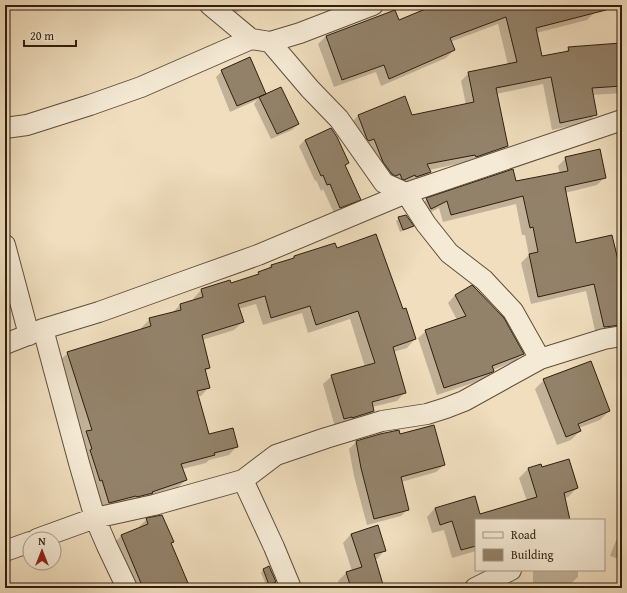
<svg xmlns="http://www.w3.org/2000/svg" width="627" height="593" viewBox="0 0 627 593" font-family="'Gentium Book Plus',serif">
  <style>
    .shadow { fill: #0003 }
    .building { fill: #93826a; stroke: #2f1e0e }
    .lines { fill: none; stroke-linecap: round; stroke-linejoin: round }
    .minor-casing { stroke: #5f4e3a; stroke-width: 22 }
    .minor { stroke: #f5ead5; stroke-width: 20 }
  </style>
  <rect width="100%" height="100%" fill="#f0debe"/>
  <filter id="stains"><feTurbulence type="fractalNoise" baseFrequency=".005" numOctaves="4"/><feColorMatrix values="0 0 0 0 .2 0 0 0 0 .09 0 0 0 0 .02 0 0 0 .5 -.17"/></filter>
  <radialGradient id="worn" r=".72"><stop offset=".6" stop-color="#630" stop-opacity="0"/><stop offset="1" stop-color="#630" stop-opacity=".3"/></radialGradient>
  <!-- shadow -->
  <path class="shadow" d="M222,5h33l-2,2 -28,9z
    M438,5h155l2,7 -8,8 -51,13 5,24 23,-4 5,-5 53,-1v46l-30,2 4,19 -8,8 -36,8 -9,-46 -47,10 11,52 -8,8 -32,8 -38,8 1,2 -8,8 -26,7 -46,-63 8,-8 46,-18 8,18 54,-11 -5,-24 8,-8 39,-8 -10,-41 -48,18 4,8 -8,8 -65,28 -5,-14 -42,15 -16,-43 8,-8 69,-25 3,10z
    M222,71l43,23 33,30 -6,6 -21,9 -17,-35 3,-4 -27,12 -14,-35z
    M305,140l43,23 -3,3 14,33 -6,6 -19,8 -11,-24 -2,2 -5,-11 -1,1 -16,-35z
    M566,158l39,19 -8,8 -32,8 10,52 47,37v54l-26,-1 -10,-44 -55,13 -10,-41 8,-8 -4,-20h-3l-6,-31 -73,18 -4,-14 -16,8 -4,-9 8,-8 133,-25 -2,-8z
    M399,218l13,8 -2,2 -10,4 -4,-11z
    M336,249l66,61 13,29 -8,9 -14,4 12,40 -8,9 -25,6 1,4 -8,8 -30,8 -12,-43 9,-8 33,-9 -15,-48 -42,14 -6,-20 -39,12 -7,-21 -18,5 5,13 -9,8 -32,10 7,28 -4,4 4,15 -8,9h-3l11,39 28,11 -8,9 -20,5 -3,3 -24,6 4,11 -9,8 -76,23 -22,-70 4,-5 -24,-75 9,-8 74,-23 -1,-2 9,-9 22,-6 8,-8 14,-4 -1,-2 8,-9 29,-6 25,-7 4,-4 8,-3 4,-5 21,-6 2,-2z
    M455,295l67,59 -7,7 -22,9v1l-8,8 -48,16 -19,-57 8,-7 31,-11 -9,-17z
    M544,380l65,31 -9,9 -21,8 1,3 -9,9 -14,5 -22,-56z
    M356,442l88,23 -8,7 -35,10 7,27 -7,7 -34,9 -13,-49 -5,-27z
    M540,465l1,3 36,20 -9,9 -4,1 5,22h-93v31l-24,7 -8,-28 -12,3 -5,-16 8,-9 45,7 47,-14 -8,-23 9,-9z
    M147,519l26,22 -3,3 17,39 -5,5h-50l-19,-44 8,-8 18,-8v-1z
    M622,532v28l-12,-4 7,-18z
    M351,534l34,16 -8,9h-2l8,29h-43l-2,-7 8,-8 6,-2 -9,-28z
    M263,570l12,12 -3,3 -5,2 -6,-14z
    M533,570h45v7l-9,8 -36,-1z"/>
  <!-- building -->
  <path class="building" d="M435,5h170l1,5 -70,18 6,28 27,-5 -1,-4 53,-4 1,5v38l-30,2 5,27 -37,8 -9,-46 -55,11 12,58 -32,11 -1,-2 -48,9 4,8 -15,5 -1,-2 -11,5 -2,-1 -2,-5 -4,2 -4,-2 -9,-12 -9,-23 -5,2 -2,-2 -9,-24 47,-19 7,19 62,-13 -6,-30 49,-10 -11,-45 -56,21 5,12 -66,29 -5,-14 -42,15 -16,-44 69,-26 4,10z
    M250,57l16,37 -29,12 -16,-36z
    M281,87l18,37 -22,10 -18,-37z
    M331,128l6,9 12,26 -4,2 16,35 -21,8 -10,-24 -3,1 -4,-10 -2,1 -16,-36z
    M600,149l6,29 -41,9 11,56 36,-8 10,42v48l-18,2 -10,-43 -56,13 -9,-43 9,-2 -5,-25 -3,1 -7,-32 -72,19 -4,-14 -16,8 -5,-11 87,-29 3,12 52,-10 -3,-14z
    M406,215l8,11 -11,4 -5,-13z
    M376,234l27,75 3,-1 10,31 -23,8 13,46 -34,9 2,9 -22,7v-1l-8,2 -13,-44 44,-12 -17,-52 -42,14 -6,-19 -39,12 -6,-22 -27,8 6,18 -42,13 8,33 -5,1 5,19 -13,3 12,43 24,-6 5,19 -24,6 1,2 -34,9 6,16 -35,12 1,1 -16,4 -1,-1 -27,7 -7,-23 -2,1 -10,-31 2,-1 -6,-18 6,-1 -25,-78 84,-26 -2,-8 32,-8 -1,-6 23,-7 -2,-8 29,-9 1,3 28,-9 -1,-2 14,-5 -1,-2 23,-7v-2l41,-13 2,5z
    M472,285l4,4 28,29 20,36 -32,12 2,5 -1,1 -49,16 -19,-58 41,-14 -11,-21z
    M591,361l19,50 -32,13 3,7 -15,6 -23,-58z
    M434,425l11,40 -44,12 8,33 -35,9 -13,-51 -5,-27 24,-7 19,-4 1,4z
    M569,459l9,29 -14,5 6,27h-94v26l-15,4 -9,-29 -12,4 -5,-17 40,-12 5,18 57,-17 -9,-29 13,-4 1,3z
    M162,515l12,27 -3,1 17,40 -11,5h-34l-22,-53 27,-11 -2,-6z
    M378,525l8,26 -12,3 10,34h-33l-5,-16 16,-5 -11,-33z
    M269,566l7,16 -7,3 -6,-16z"/>
  <g class="lines">
    <!-- minor casing -->
    <g class="minor-casing">
      <path id="minor" d="M210,5l41,34 19,3 40,47 29,30 45,64 22,10 20,31 23,29 35,27 29,31 27,48
        M270,42l30,-9 73,-28
        M5,128l22,-3 63,-20 51,-18 110,-48
        M5,245l24,90
        M43,329l36,134 16,55 12,28 20,42
        M5,344l38,-15 56,-17 89,-32 70,-25 148,-62 216,-73
        M243,480l31,67 17,41
        M37,539l58,-21 59,-13 89,-25 33,-25 50,-17 56,-17 45,-7 19,-6 18,-7 76,-42 64,-20 18,-3
        M5,551l25,-9
        M475,588l36,-18"/>
    </g>
    <!-- minor -->
    <use href="#minor" class="minor"/>
  </g>
  <!-- margin -->
  <rect width="627" height="593" fill="none" stroke="#f0debe" stroke-width="20"/>
  <rect x="6" y="6" width="615" height="581" fill="none" stroke="#2f1e0e" stroke-width="2"/>
  <rect x="10" y="10" width="607" height="573" fill="none" stroke="#2f1e0e"/>
  <!-- legend -->
  <rect x="475" y="519" width="130" height="52" fill="#f5ead5" stroke="#a69885"/>
  <rect x="483" y="532" width="20" height="6" fill="#f5ead5" stroke="#a69885"/>
  <text x="511" y="539" font-size="12" fill="#2f1e0e">Road</text>
  <rect x="483" y="549" width="20" height="12" fill="#93826a" stroke="#a69885"/>
  <text x="511" y="559" font-size="12" fill="#2f1e0e">Building</text>
  <!-- north arrow -->
  <g transform="translate(42 551)"><circle r="19" fill="#f5ead5" stroke="#a69885"/>
  <path d="M0-3L7 15L0 10L-7 15Z" fill="#8f2418"/>
  <text y="-6" font-size="11" font-weight="bold" text-anchor="middle" fill="#2f1e0e">N</text>
  </g>
  <!-- scale -->
  <path d="M24 40v6h52v-6" fill="none" stroke="#2f1e0e" stroke-width="2"/>
  <text x="30" y="40" font-size="12" fill="#2f1e0e" stroke="#f5ead5" stroke-width="3" paint-order="stroke">20 m</text>
  <rect width="100%" height="100%" filter="url(#stains)"/>
  <rect width="100%" height="100%" fill="url(#worn)"/>
</svg>
